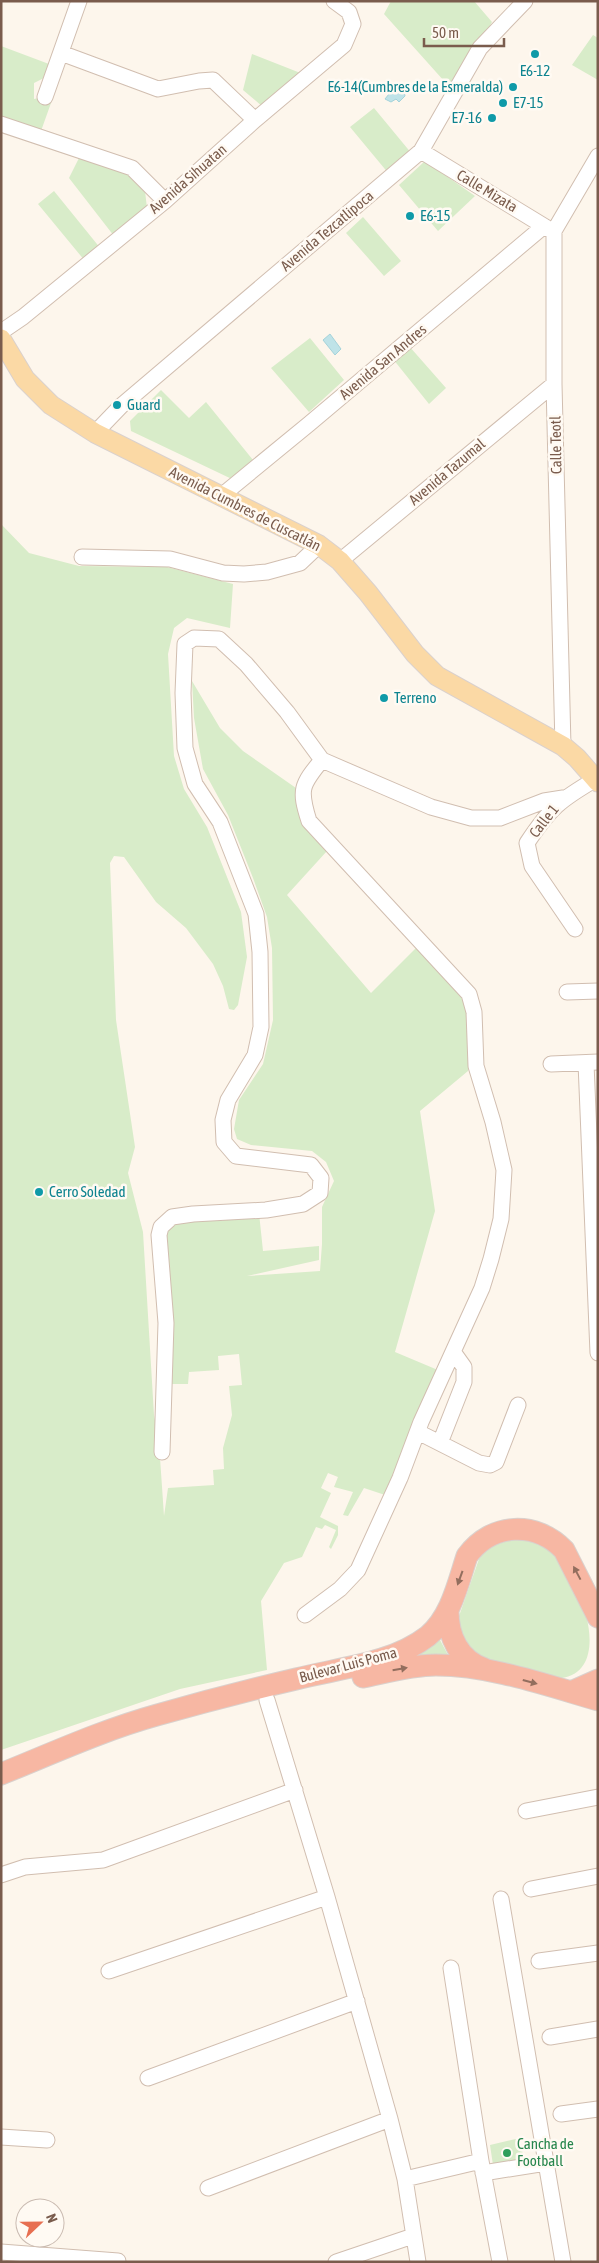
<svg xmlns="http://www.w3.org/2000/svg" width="599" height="2263" viewBox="0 0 599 2263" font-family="'Asap Condensed',sans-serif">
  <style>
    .green { fill: #d8ecc9 }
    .water { fill: #bfe3e8; stroke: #a5d3da }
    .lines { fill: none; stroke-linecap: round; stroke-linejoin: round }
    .minor-casing { stroke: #d1beb0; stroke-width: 17 }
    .major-casing { stroke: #dad1cd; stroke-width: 21 }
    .highway-casing { stroke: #dad1cd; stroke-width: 23 }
    .minor { stroke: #fff; stroke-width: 15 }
    .major { stroke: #fbd9a5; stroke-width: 19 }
    .highway { stroke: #f7b7a3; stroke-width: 21 }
    .oneway { fill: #936e5e }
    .culture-dot { fill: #0f9aa8; stroke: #fffaf3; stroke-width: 2 }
    .leisure-dot { fill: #2e9e5b; stroke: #fffaf3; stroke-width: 2 }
    .labels { text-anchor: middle; stroke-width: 5; stroke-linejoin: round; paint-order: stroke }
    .culture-label { font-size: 15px; fill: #0d838f; stroke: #fffaf3; text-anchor: start }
    .street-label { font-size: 15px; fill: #7a5c4d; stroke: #fffaf3 }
    .leisure-label { font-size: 15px; fill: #27864d; stroke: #fffaf3; text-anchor: start }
  </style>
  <rect width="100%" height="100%" fill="#fdf6ec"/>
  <!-- green -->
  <path class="green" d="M391,1h83l18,21 -39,69 -69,-77z
    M593,35l5,3v42l-26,-15z
    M1,46l48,18 -3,13 -12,6v16l5,-1 12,5 -10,28 -40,-11z
    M252,54l51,20 -40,33 -20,-17z
    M374,108l38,46 -23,20 -39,-47z
    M80,156l47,15 18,20 2,17 -33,28 -45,-58z
    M425,161l50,35 -37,35 -39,-46z
    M54,191l47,58 -16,12 -47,-57z
    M363,217l38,44 -17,15 -38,-43z
    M310,338l34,42 -35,32 -38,-44z
    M409,346l37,42 -17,16 -36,-45z
    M161,390l28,28 17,-16 47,58 -17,21 -105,-50 -1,-10z
    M1,524l28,29 50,13 88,1 66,17 -3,44 -43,-10 -13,10 -6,26 6,102 10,33 23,38 34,85 6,45 -9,48 -4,5 -5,-1 -6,-23 -10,-22 -27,-36 -30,-26 -32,-45 -10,-1 -4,7 6,157 19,127 -7,26 15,59 11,183 5,28 5,73 4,-28 46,-3 -1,-15 11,-1 -1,-21 9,-33 -3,-29 13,-1 -3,-31 -21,2 1,14 -30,2 -1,12h-16l-10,-152 11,-11 48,-6 1,6 15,-7 22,-1 4,38 56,-5v14l-72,16 73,-5 2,-27v-37l12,-26 -8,-19 -14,-11 -61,-6 -14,-6 -3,-10 5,-29 24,-36 10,-44 -1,-72 -5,-31 -14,-39 -25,-63 -25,-46 -9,-51 -2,-37 28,47 23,23 53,37 5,34 26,29 -40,44 84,98 46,-46 49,47 3,20 -1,57 -48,40 15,100 -40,141 50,21 -54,124 -27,-9 -16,28 -5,-1 10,-23 -19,-5 4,-10 -10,-4 -7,15 10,5 -11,24 18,9v9l-7,14 -2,-2 7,-17 -11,-5 -3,4 -6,-2 -14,30 -18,6 -23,38 6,69 -87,19 -179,61z
    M527,1535c10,7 26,14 34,24 8,8 12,24 17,34 15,32 21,80 -17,85l-81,-19 -18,-17 -3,-26 20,-57 9,-12z
    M441,1632l-1,8 8,15 -31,6 -4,-6z
    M520,2138l4,23 -31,4 -3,-20z"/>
  <!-- water -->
  <path class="water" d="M398,88l6,2 1,6 -6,6 -3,-3 -5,3 -6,-3 8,-10z
    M330,334l11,15 -6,6 -12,-15z"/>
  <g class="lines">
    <!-- minor casing -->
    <g class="minor-casing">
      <path id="minor" d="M61,53l97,36 41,-8 14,-1 42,40
        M45,97l34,-96
        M1,124l131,44 33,33
        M421,151l131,80
        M1,332l22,-15 142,-116 90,-81 89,-75 9,-21 -4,-12 -15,-11
        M95,433l26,-27 300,-255 59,-103 45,-47
        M220,497l89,-73 235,-198
        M82,557l88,2 53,14 21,1 23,-2 33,-9 19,-18
        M340,561l214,-177
        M563,746l-9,-362v-153l44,-75
        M575,929l-43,-63 -5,-23c23,-35 33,-43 69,-64
        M567,992l31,-1
        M586,1063l12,290
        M551,1064l47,-2
        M418,1432l61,31 11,2 6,-3 22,-57
        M440,1443l24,-61v-15l-10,-14
        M162,1452l4,-129 -7,-88 2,-8 11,-10 21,-3 73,-4 37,-6 17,-11 1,-15 -10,-13 -75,-9 -12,-14 -1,-22 5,-20 27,-45 6,-28 -1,-75 -4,-38 -36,-92 -25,-38 -10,-36 -2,-55 2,-49 9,-6 25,1 27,25 41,48 35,48 109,47 40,11h29l44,-17 19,-3
        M305,1615l35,-26 18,-19 42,-92 21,-56 61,-134 9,-29 10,-40 3,-49 -11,-48 -17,-56 -2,-54 -5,-18 -160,-173c-10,-31 -8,-36 13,-61
        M267,1700l60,197 63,222 15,60 13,83
        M526,1811l72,-14
        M1,1875l24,-8 78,-7 192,-70
        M531,1889l67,-13
        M501,1899l62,363
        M539,1961l59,-8
        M451,1968l30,193 19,101
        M109,1971l218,-74
        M550,2037l48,-8
        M148,2078l209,-77
        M561,2114l37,-5
        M1,2137l46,3
        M483,2173l63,-10
        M405,2179l76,-18
        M208,2188l182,-69
        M1,2252l117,9
        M336,2262l77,-26"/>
    </g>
    <!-- major casing -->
    <g class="major-casing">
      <path id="major" d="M1,339l24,40 26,26 44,28 224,112 21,16 28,32 47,61 22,22 126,70 14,12 21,24"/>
    </g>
    <!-- highway casing -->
    <g class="highway-casing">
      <path id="highway" d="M448,1611c0,25 11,50 37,58
        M363,1677c24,-5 49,-12 73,-12 54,0 110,20 162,35
        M571,1692l27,-12
        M1,1774c52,-21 102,-44 156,-59 46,-13 92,-25 139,-36 43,-11 96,-15 132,-43 23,-19 30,-53 39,-80 25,-34 69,-35 97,-6l34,67"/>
    </g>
    <!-- minor -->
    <use href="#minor" class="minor"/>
    <!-- major -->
    <use href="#major" class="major"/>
    <!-- highway -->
    <use href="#highway" class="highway"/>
  </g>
  <!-- one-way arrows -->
  <defs><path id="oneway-solid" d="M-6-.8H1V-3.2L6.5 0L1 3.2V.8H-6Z" transform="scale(1.25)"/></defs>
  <g class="oneway">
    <use href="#oneway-solid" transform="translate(577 1573) rotate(-118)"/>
    <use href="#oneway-solid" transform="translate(460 1578) rotate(110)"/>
    <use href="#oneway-solid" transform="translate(400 1669) rotate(-10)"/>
    <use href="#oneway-solid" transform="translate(530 1682) rotate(15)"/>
  </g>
  <!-- markers -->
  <g class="culture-dot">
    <circle cx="535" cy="54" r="5"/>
    <circle cx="513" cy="87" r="5"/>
    <circle cx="503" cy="103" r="5"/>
    <circle cx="492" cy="118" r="5"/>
    <circle cx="410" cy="216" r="5"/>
    <circle cx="117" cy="405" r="5"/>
    <circle cx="384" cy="698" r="5"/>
    <circle cx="39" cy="1192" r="5"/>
  </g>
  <circle class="leisure-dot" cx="507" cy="2153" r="5"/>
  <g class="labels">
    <!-- culture labels -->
    <g class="culture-label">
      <text x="535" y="76" text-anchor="middle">E6-12</text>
      <text x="503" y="92" text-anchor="end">E6-14(Cumbres de la Esmeralda)</text>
      <text x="513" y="108">E7-15</text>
      <text x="482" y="123" text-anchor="end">E7-16</text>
      <text x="420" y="221">E6-15</text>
      <text x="127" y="410">Guard</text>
      <text x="394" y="703">Terreno</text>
      <text x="49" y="1197">Cerro Soledad</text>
    </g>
    <!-- street labels -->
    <g class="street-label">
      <text transform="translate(188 179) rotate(-41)" y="5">Avenida Sihuatan</text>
      <text transform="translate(487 191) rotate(31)" y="5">Calle Mizata</text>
      <text transform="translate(327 231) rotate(-40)" y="5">Avenida Tezcatlipoca</text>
      <text transform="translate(383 362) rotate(-40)" y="5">Avenida San Andres</text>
      <text transform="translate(556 445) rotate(-91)" y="5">Calle Teotl</text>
      <text transform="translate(447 472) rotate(-40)" y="5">Avenida Tazumal</text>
      <text transform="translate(245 509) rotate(27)" y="5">Avenida Cumbres de Cuscatlán</text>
      <text transform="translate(544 821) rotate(-52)" y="5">Calle 1</text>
      <text transform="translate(348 1665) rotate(-15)" y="5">Bulevar Luis Poma</text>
    </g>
    <!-- leisure labels -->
    <g class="leisure-label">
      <text x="517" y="2149">Cancha de<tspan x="517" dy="17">Football</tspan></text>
    </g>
  </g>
  <!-- border -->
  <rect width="599" height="2263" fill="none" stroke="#7a5c4d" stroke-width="5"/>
  <!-- north arrow -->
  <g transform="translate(40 2223) rotate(68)"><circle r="24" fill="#fffaf3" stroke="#cabbb1"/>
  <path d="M0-4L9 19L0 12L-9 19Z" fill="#e76f51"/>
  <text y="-8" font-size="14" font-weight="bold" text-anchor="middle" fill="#7a5c4d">N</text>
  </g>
  <!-- scale -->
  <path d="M424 38v8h80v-8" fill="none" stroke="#7a5c4d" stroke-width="2.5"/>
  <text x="432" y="38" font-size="15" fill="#7a5c4d" stroke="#fffaf3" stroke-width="4" paint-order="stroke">50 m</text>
</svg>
